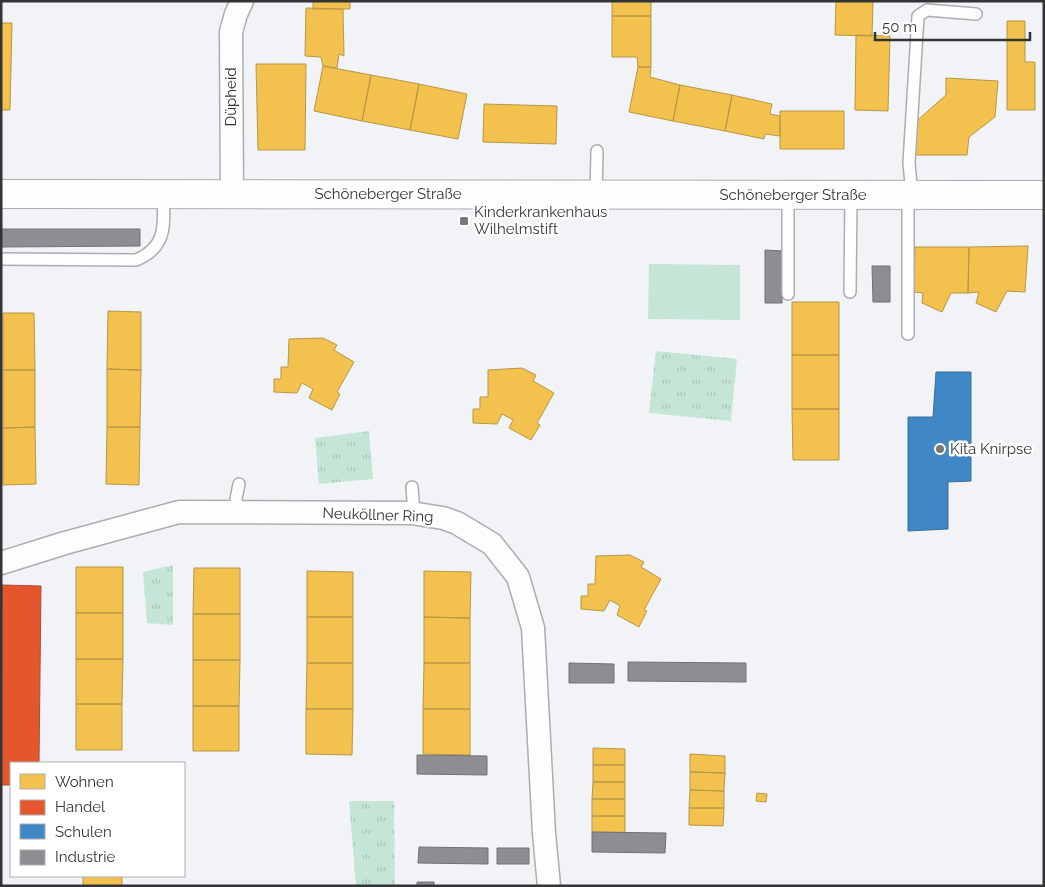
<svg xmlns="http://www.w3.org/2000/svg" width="1045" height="887" viewBox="0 0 1045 887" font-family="Raleway,sans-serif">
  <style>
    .green { fill: #c5e6d6 }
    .park { fill: url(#park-tufts) }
    .homes { fill: #f2c14e; stroke: #b89747 }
    .shops { fill: #e4572e; stroke: #af4c30 }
    .schools { fill: #3f88c5; stroke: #3b6f9a }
    .industry { fill: #8d8d92; stroke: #727276 }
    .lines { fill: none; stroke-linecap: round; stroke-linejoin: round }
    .lane-casing { stroke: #abadae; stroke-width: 14 }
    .street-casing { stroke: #abadae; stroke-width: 25 }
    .secondary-casing { stroke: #abadae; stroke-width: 30 }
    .lane { stroke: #fdfdfe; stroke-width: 11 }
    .street { stroke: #fdfdfe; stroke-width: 22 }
    .secondary { stroke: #fdfdfe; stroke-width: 28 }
    .poi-dot { fill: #757779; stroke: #fff; stroke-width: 2 }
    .labels { text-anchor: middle; stroke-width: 5; stroke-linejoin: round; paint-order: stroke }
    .street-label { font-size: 15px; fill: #323436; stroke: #fff }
    .poi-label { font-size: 15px; fill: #323436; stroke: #fff; text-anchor: start }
  </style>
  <defs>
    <pattern id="park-tufts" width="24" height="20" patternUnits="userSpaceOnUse" patternTransform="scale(1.25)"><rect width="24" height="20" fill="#c5e6d6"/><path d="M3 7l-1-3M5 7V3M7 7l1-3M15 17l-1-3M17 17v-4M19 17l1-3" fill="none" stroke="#aac6b8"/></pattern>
  </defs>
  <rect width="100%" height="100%" fill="#f1f3f6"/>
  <!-- green -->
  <path class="green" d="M649,264l91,1v55l-92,-1z"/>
  <!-- park -->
  <path class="park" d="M656,351l81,8 -6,62 -82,-8z
    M369,431l4,48 -54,5 -4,-46z
    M173,565v60l-26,-2 -4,-51z
    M349,801h45l1,85 -39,-1z"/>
  <!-- homes -->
  <path class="homes" d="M313,1h37v8h-37z
    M612,1h39v15h-39z
    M836,1h37l-1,35 -37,-1z
    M306,8l37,1 1,47 -5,-2 -2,14 -14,-2 -2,-9 -16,-1z
    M612,16h39v51h-13l-1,-10h-25z
    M1007,21h18v41h10v48h-28z
    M1,23h11l-2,87h-9z
    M856,35l34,1 -2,75 -33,-1z
    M256,64h50l-1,86h-47z
    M323,66l48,9 -9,46 -48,-10z
    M638,67h13l-1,10 30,8 -7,36 -44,-9z
    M371,75l48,9 -9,46 -48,-9z
    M946,78l52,3 -3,36 -26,20 -2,18h-53l-2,-30 34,-30z
    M419,84l48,10 -9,45 -48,-9z
    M680,85l52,10 -7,36 -52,-10z
    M732,95l40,9 -2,10 10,2v20l-15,-2 -1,5 -39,-8z
    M484,104l73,2 -1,38 -73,-2z
    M780,111h64v38h-64z
    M1028,246l-3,46 -18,-1 -11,21 -20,-9 3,-11 -11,1 1,-46z
    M915,247h54l-1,46h-17l-9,19 -20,-9 1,-10 -9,-1z
    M792,302h47v53h-47z
    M108,311l33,1v58l-34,-1z
    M3,313h31l1,57h-32z
    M323,338l14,7 -3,5 20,12 -17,30 3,2 -8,16 -23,-12 4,-9 -11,-6 -5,10 -23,-1v-13h7v-12h7l1,-28z
    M792,355h47v54h-47z
    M522,368l14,7 -3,6 21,12 -17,30 3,2 -9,15 -22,-12 4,-8 -11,-6 -5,10 -24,-1v-14h7v-12h8v-27z
    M107,369l34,1 -1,57h-33z
    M3,370h32v57l-32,1z
    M792,409h47v51h-46z
    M35,427l1,57 -33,1v-57z
    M107,427h33l-1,58 -33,-1z
    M630,555l14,7 -3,5 20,12 -17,31 3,1 -8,16 -22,-12 3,-9 -10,-6 -6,11 -23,-2v-13h7v-12h7l1,-28z
    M76,567h47v46h-47z
    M194,568h46v46h-47z
    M307,571l46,1v45h-46z
    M424,571l47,1 -1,46 -46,-1z
    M76,613h47v46h-47z
    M193,614h47v46h-47z
    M307,617h46v46h-46z
    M424,617l46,1v45h-46z
    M76,659h47l-1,45h-46z
    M193,660h47l-1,46h-46z
    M307,663h46v46h-47z
    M424,663h46v46h-47z
    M76,704h46v46h-46z
    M193,706h46v45h-46z
    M306,709h47l-1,46 -46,-1z
    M423,709h47v46l-47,-1z
    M593,748l32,1v16h-32z
    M690,754l35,2v17l-35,-1z
    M593,765h32v17h-32z
    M690,772l35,1 -1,18 -34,-1z
    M593,782h32v17h-33z
    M690,790l34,1v17h-35z
    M757,793l10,1 -1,8 -10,-1z
    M592,799h33v17h-33z
    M689,808h35l-1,18 -34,-1z
    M592,816h33v17l-33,-1z
    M83,876h39v10h-39z"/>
  <!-- shops -->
  <path class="shops" d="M2,585l39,1 -2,177h-28v22h-10z"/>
  <!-- schools -->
  <path class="schools" d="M936,372h35v109l-23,1v47l-40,2v-114h25z"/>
  <!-- industry -->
  <path class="industry" d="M1,229h139v17l-139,1z
    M765,250l18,1 -1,52h-17z
    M872,266h18v36h-17z
    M628,662l118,1v19l-118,-1z
    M569,663l45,1v19h-45z
    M417,755l70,1v19l-70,-1z
    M592,832l74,1 -1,20 -73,-1z
    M419,847l69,1v16l-70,-1z
    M497,848h32v16h-32z
    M417,882h17v4h-17z"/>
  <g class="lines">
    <!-- lane casing -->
    <g class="lane-casing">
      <path id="lane" d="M596,195l1,-44
        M912,195l-3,-32 9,-147 9,-6 49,4
        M1,259l135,1c32,-13 28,-37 27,-66
        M850,292l1,-97
        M788,294v-99
        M908,334v-139
        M412,487l2,27
        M237,512l-1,-13 3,-15"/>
    </g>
    <!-- street casing -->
    <g class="street-casing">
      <path id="street" d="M232,194l-1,-162 5,-18 6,-13
        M1,563l64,-20 114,-31 232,1 32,5 14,5 35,21 26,33 15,51 11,205 5,53"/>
    </g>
    <!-- secondary casing -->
    <g class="secondary-casing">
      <path id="secondary" d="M1,194l1043,1"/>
    </g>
    <!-- lane -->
    <use href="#lane" class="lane"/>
    <!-- street -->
    <use href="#street" class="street"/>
    <!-- secondary -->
    <use href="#secondary" class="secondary"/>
  </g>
  <!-- markers -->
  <g class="poi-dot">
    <rect x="459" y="216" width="10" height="10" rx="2.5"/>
    <circle cx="940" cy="449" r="5"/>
  </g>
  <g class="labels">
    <!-- street labels -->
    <g class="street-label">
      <text transform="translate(231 97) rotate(-90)" y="5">Düpheid</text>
      <text x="388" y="199">Schöneberger Straße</text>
      <text x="793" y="200">Schöneberger Straße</text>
      <text transform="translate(378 515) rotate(2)" y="5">Neuköllner Ring</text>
    </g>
    <!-- poi labels -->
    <g class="poi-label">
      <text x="474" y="217">Kinderkrankenhaus<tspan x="474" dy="17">Wilhelmstift</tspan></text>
      <text x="950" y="454">Kita Knirpse</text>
    </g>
  </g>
  <!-- border -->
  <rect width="1045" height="887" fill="none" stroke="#323436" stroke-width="5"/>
  <!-- legend -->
  <rect x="10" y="762" width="175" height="115" fill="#ffffff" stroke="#adaeaf"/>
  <rect x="20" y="774" width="25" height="15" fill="#f2c14e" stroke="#adaeaf"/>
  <text x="55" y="787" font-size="15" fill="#323436">Wohnen</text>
  <rect x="20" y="800" width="25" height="15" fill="#e4572e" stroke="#adaeaf"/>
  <text x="55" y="812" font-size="15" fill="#323436">Handel</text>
  <rect x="20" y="824" width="25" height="15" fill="#3f88c5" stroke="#adaeaf"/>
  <text x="55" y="837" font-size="15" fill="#323436">Schulen</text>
  <rect x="20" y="850" width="25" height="15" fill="#8d8d92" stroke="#adaeaf"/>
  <text x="55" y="862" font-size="15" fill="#323436">Industrie</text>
  <!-- scale -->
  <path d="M875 32v8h155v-8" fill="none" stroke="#323436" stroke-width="2.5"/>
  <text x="882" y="32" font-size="15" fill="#323436" stroke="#ffffff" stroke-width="4" paint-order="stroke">50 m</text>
</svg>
